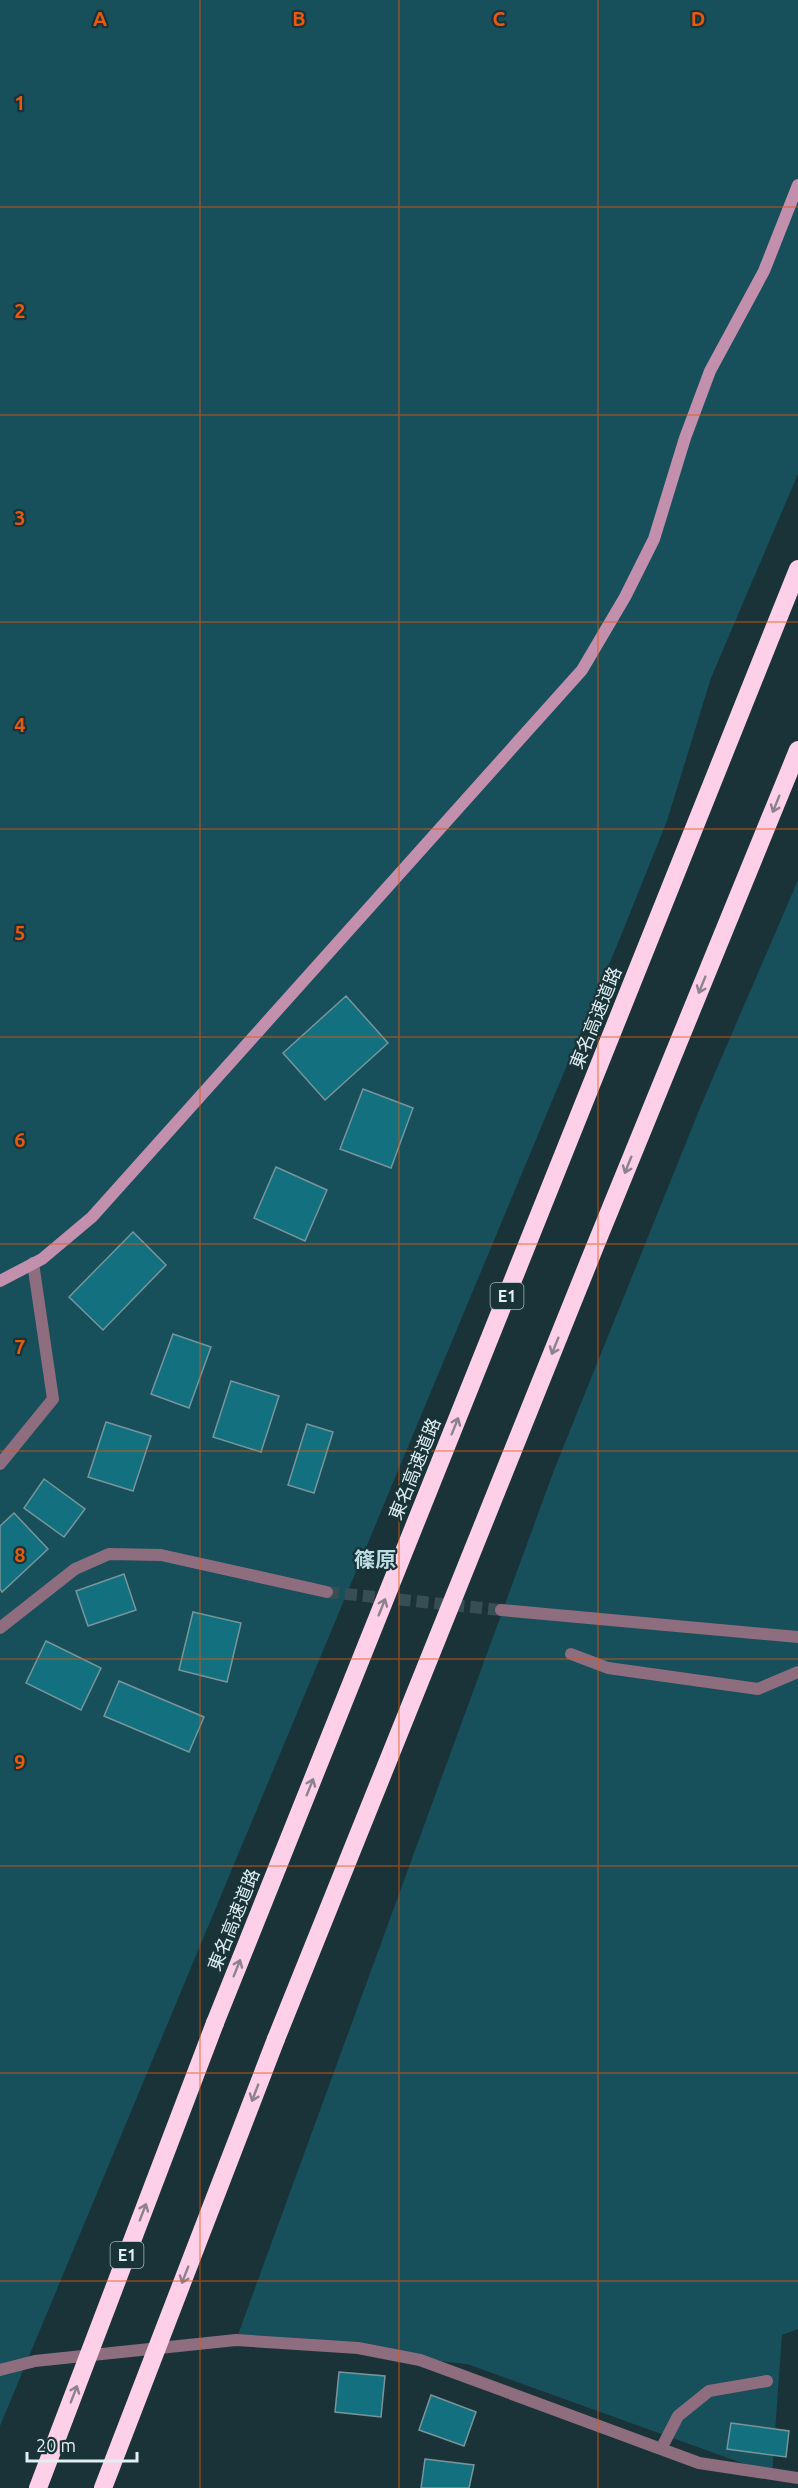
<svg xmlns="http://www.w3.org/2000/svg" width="798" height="2488" viewBox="0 0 798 2488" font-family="Ubuntu,'Noto Sans JP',sans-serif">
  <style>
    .green { fill: #174f5a }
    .building { fill: #12707f; stroke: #79959b; stroke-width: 1.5 }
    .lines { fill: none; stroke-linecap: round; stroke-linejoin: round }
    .street-tunnel { stroke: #374f54; stroke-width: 12; stroke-dasharray: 12 6; stroke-linecap: butt }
    .street { stroke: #8d6d7e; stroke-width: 12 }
    .secondary { stroke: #c290ac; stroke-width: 12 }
    .highway { stroke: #fecfe8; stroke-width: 18 }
    .highway-bridge { stroke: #fecfe8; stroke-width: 18 }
    .oneway { stroke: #8c8190 }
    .grid { fill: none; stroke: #e8590c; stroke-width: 1.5; stroke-opacity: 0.55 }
    .labels { text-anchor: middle; stroke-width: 4.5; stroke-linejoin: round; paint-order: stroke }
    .shield { fill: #193338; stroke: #a4b7ba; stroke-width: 1.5 }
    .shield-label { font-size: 16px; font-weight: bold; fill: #e0eff2 }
    .street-label { font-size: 18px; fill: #e0eff2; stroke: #193338 }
    .quarter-label { font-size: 21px; font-weight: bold; fill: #bedce3; stroke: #193338 }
    .grid-label { font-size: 20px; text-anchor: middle; font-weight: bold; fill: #e8590c; stroke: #193338; stroke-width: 4.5; stroke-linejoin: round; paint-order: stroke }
  </style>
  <rect width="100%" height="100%" fill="#193338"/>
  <!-- green -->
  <path class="green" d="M0,0h798v474l-87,204 -44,143 -47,117 -620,1488z
    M798,880v1449l-16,6 -10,139 -305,-110 -231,-24 318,-870 148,-367z"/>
  <!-- building -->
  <path class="building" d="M346,996l42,47 -63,57 -42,-47z
    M363,1089l50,19 -22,60 -51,-19z
    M276,1167l51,23 -22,51 -51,-23z
    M133,1232l33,33 -63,65 -34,-33z
    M173,1334l38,13 -22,61 -38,-14z
    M231,1381l48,15 -18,56 -48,-15z
    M106,1422l45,14 -18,55 -45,-14z
    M307,1424l26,8 -19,61 -26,-8z
    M44,1479l41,30 -21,28 -40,-29z
    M14,1513l34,36 -46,43 -2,-3v-63z
    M124,1574l12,36 -48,16 -12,-35z
    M193,1612l48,11 -14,59 -48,-12z
    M46,1641l55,27 -20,42 -55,-27z
    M119,1681l85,36 -15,35 -85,-36z
    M339,2372l46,4 -4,41 -46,-5z
    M431,2395l45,17 -12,34 -45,-16z
    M731,2423l58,8 -3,26 -59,-8z
    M425,2459l49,6 -5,23h-48z"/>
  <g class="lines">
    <!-- street-tunnel -->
    <path class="street-tunnel" d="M327,1592l174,18"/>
    <!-- street -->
    <path class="street" d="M0,1464l53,-65 -20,-136
      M501,1610l297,27
      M0,1628l75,-59 34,-15 52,1 166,37
      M571,1654l37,14 150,21 40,-17
      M0,2370l35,-9 201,-21 122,8 62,12 279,103 99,15
      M661,2449l17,-33 31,-25 58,-10"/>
    <!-- secondary -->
    <path class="secondary" d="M0,1281l42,-22 50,-42 490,-547 43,-73 29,-58 31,-101 25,-67 54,-100 34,-86"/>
    <!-- highway -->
    <path class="highway" d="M215,2023l583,-1454
      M276,2039l320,-795 202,-494"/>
    <!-- highway-bridge -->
    <path class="highway-bridge" d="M38,2488l177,-465
      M103,2488l173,-449"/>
  </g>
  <!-- one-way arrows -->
  <defs><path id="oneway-shaft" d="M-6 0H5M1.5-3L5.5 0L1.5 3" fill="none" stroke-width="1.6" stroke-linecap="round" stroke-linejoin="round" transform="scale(1.5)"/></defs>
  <g class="oneway">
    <use href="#oneway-shaft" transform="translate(776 804) rotate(112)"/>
    <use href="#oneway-shaft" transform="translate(702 985) rotate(112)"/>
    <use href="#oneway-shaft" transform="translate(628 1165) rotate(112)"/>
    <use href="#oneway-shaft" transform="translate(555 1346) rotate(112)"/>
    <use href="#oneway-shaft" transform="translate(455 1426) rotate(-68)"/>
    <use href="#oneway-shaft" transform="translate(382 1607) rotate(-68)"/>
    <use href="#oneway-shaft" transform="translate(310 1787) rotate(-68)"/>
    <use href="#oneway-shaft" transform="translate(237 1968) rotate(-68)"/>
    <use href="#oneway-shaft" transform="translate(255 2093) rotate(111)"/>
    <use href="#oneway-shaft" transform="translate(143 2212) rotate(-69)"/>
    <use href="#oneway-shaft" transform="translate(185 2275) rotate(111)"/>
    <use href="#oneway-shaft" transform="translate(74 2394) rotate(-69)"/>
  </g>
  <!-- grid -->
  <path class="grid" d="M200,0v2488M399,0v2488M598,0v2488M0,207h798M0,415h798M0,622h798M0,829h798M0,1037h798M0,1244h798M0,1451h798M0,1659h798M0,1866h798M0,2073h798M0,2281h798"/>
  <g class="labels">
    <!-- shield labels -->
    <g class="shield">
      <rect x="490.5" y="1283" width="33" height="26" rx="4.5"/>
      <rect x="110.5" y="2242" width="33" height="26" rx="4.5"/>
    </g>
    <g class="shield-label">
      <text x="507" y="1302">E1</text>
      <text x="127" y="2261">E1</text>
    </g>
    <!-- street labels -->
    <g class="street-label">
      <text transform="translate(596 1018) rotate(-68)" y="6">東名高速道路</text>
      <text transform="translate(415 1469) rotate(-68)" y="6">東名高速道路</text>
      <text transform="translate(234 1920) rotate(-68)" y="6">東名高速道路</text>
    </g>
    <!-- quarter labels -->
    <g class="quarter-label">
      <text x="375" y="1567">篠原</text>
    </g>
  </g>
  <g class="grid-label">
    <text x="100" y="26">A</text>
    <text x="299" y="26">B</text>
    <text x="499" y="26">C</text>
    <text x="698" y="26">D</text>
    <text x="20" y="110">1</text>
    <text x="20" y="318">2</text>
    <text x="20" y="525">3</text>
    <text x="20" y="732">4</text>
    <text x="20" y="940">5</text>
    <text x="20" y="1147">6</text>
    <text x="20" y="1354">7</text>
    <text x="20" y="1562">8</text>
    <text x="20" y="1769">9</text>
  </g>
  <!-- scale -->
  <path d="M27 2452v9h110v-9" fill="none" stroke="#e0eff2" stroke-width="3"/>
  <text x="36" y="2452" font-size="18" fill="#e0eff2" stroke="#193338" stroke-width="4.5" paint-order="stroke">20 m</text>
</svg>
